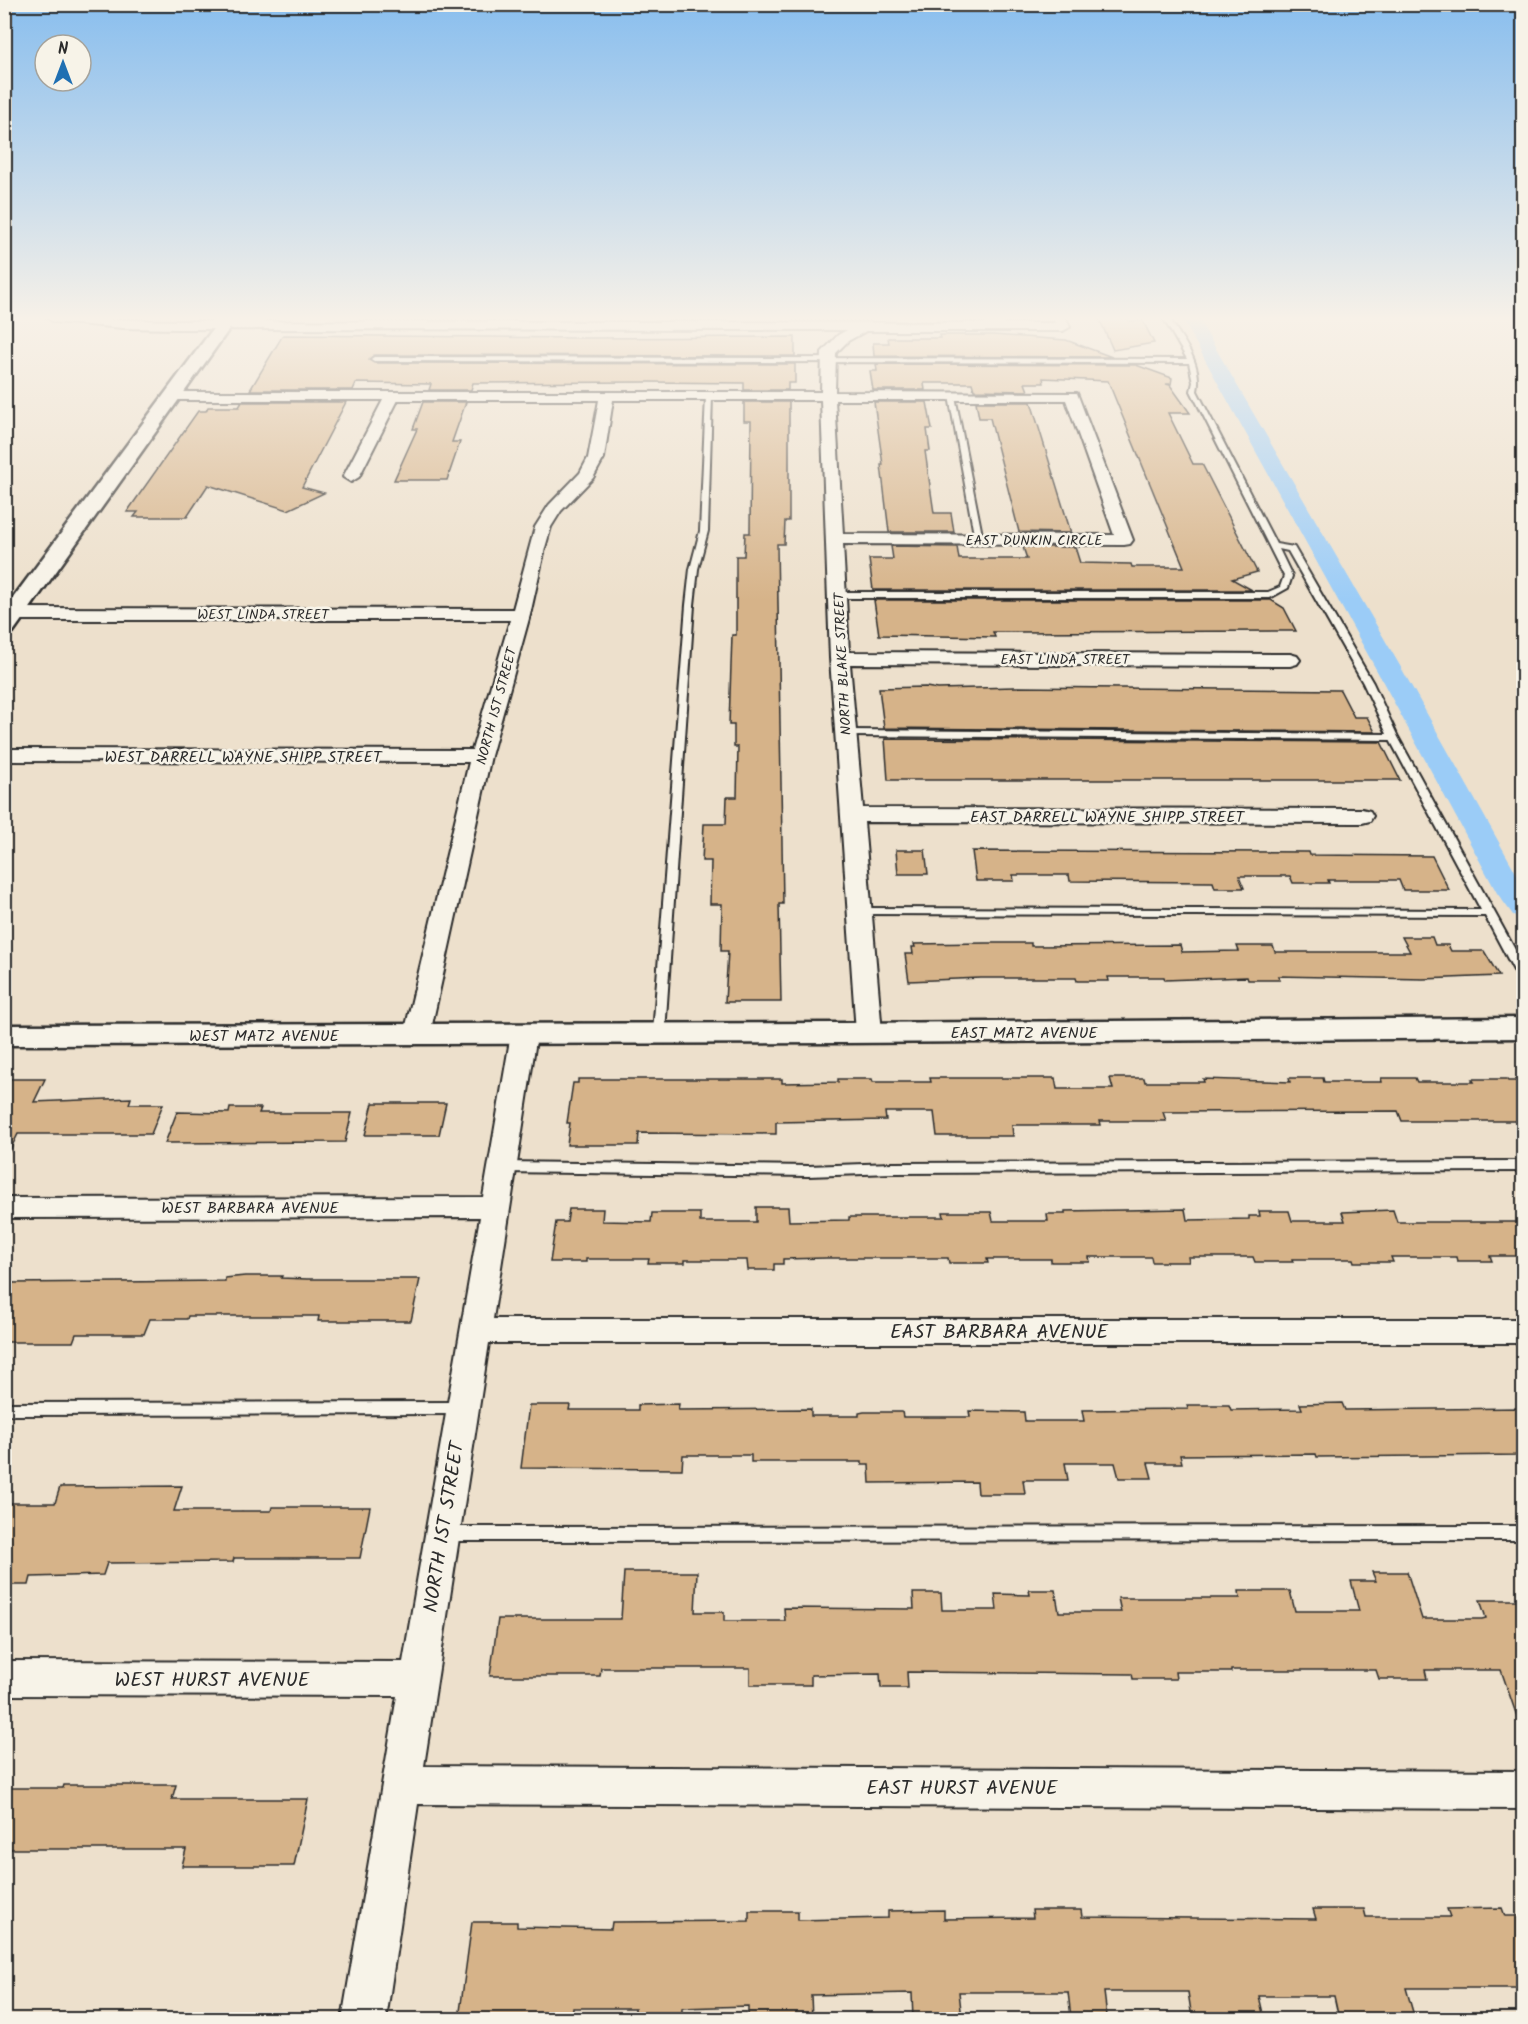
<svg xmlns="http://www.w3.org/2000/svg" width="1528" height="2024" viewBox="0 0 1528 2024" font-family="Kalam,sans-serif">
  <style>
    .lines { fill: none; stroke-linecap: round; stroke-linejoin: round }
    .canal { fill: #9bccf7; fill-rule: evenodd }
    .building { fill: #d6b389; stroke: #2b2b2b; stroke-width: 1.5 }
    .lane-casing { stroke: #2b2b2b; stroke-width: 4 }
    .street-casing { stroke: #2b2b2b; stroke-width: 4 }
    .secondary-casing { stroke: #2b2b2b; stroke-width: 5 }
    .lane { fill: #f7f3e8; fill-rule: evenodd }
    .street { fill: #f7f3e8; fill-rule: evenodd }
    .secondary { fill: #f7f3e8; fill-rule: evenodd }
    .labels { text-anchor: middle; stroke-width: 5; stroke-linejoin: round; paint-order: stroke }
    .far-street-label { font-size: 14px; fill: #2b2b2b; stroke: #f7f3e8 }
    .street-label { font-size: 16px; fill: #2b2b2b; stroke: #f7f3e8 }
    .near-street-label { font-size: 20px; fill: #2b2b2b; stroke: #f7f3e8 }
  </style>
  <rect width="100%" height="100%" fill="#ede0cc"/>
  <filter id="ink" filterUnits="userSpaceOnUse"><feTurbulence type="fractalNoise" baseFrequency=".0167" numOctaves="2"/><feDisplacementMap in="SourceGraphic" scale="12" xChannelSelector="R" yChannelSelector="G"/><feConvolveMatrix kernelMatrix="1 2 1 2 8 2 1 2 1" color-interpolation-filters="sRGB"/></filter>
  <g filter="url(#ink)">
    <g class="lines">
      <!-- canal -->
      <path class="canal" d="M1182,318h16l205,353 121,216v31l-11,-3 -16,-22 -120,-222z"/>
    </g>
    <!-- building -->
    <path class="building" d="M1099,318h28l2,3h14l11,22 -41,7z
      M283,335l299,3 213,-1v19l-421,-1 -5,5 5,3 421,1v19h-7v7h-44v-7l-96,-1 -175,1 -2,7h-42l2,-6 -75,-1 -3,7h-103z
      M939,335h54l73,5 46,17 -238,-1 -1,-13h16l-1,-5h52z
      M876,364l260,1 36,13 -1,6h-5l4,1 20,28h-22l25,51h9l55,108 -25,7 20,11h-379l-4,-31h24l-2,-13 66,1 2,12h68l-4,-12h52l5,16 51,1 1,3h52l-76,-186 -65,-3 1,5h-19l3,8 -54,-1 -2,-7h-48l1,7h-52l-3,-19h7z
      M242,402h104l-44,85 22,6 -36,17 -80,-25 -21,32h-53l4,-5h-11l71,-101h8l2,-4h31z
      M423,402h43l-14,40h8l-13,38h-53l23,-51h-4z
      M744,402h45v119h-4l-1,23h-7l6,360h-4l2,98h-56l3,-51h-7l1,-47h-12l1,-43h-9l2,-37h22l1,-27h10l1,-50h-4v-22h-5l3,-90h4v-79h8l1,-23h5l1,-112h-7z
      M874,402h53l5,27h-5l3,22h-5l9,62h17l3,19h-65l-8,-67h2z
      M976,402h55l40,131 -52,-1 -29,-114h-11z
      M874,600h397l13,8 12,23 -303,1 2,5 -116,-2z
      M926,687l12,2 77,-2 325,3 14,27h13l8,15 -491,-4 -5,-40z
      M885,739l496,3 19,38h-512z
      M896,850h29l3,24h-30z
      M972,851l337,1 1,3 122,1 17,34h-46l-4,-10h-71l1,3h-36l-3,-7h-51l5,12h-29l-2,-6 -143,-1 -1,-6h-56l1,6h-38z
      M1402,937h30l3,8h13l3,6h33l15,25 -76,3 -145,-3 2,4h-32l-1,-3 -82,3 -1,-3h-56l1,4h-32l-1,-3h-95l-72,3 -4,-27h8l-1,-7h3l-1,-3 72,-1h45v3l149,-1 2,7 57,-1 -2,-5h36l2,6h135z
      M930,1078h125l2,11h56l-3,-11h34l1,4h59l-1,-3 87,3 -1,-4h34l1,4h58l-1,-4h34l2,4h57l-2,-3h34l2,2h16v40h-122l-4,-10 -235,1 3,9h-66l1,4h-89l1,11h-76l-3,-24h-49l1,8 -110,2v12l-137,-1 -1,12h-71l3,-22h-3l6,-40h5v-4h204v4l56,-1v-3h34l1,3h58z
      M4,1079h41l-11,23 97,-4 -2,6h34l-12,30h-133l-14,28z
      M373,1103h73l-7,32h-74z
      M230,1108h31l-2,5h93l-7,29 -180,1 12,-31 52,1z
      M756,1207h32l1,14 60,-1v-3h95l-1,-5h48l2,9h55l-1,-7h18v-3l120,-2 2,11 62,-1v-3h11l-1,-5h30l3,10h53l-3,-9 51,-2 4,12h127v34h-34l2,5h-35l-1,-4h-65l2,5h-39l-1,-3h-61l1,3h-38l-2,-5h-65l1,5h-37l-1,-5h-62l1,5h-39v-3h-64l1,4h-39l-1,-5h-122l-43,1v5h-9v6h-26l-1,-10h-62v3h-37l1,-4h-63v3h-36l6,-40h11l2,-13h34l-1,12 49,1 1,-9h48v9h56z
      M245,1276h37l-1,2 26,1h113l-9,42h-93l1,-5h-131l-1,3h-37l-6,15h-68l-3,8h-69v-46l6,-13 215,-2v-3z
      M1342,1403l3,7 179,-2v47l-207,2 -1,-3 -136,1 2,8h-34l4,15h-33l-4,-15h-50l3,17h-45l2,14h-47l-1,-12 -107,1 -1,-18h-7v-3h-111v-7h-68l-1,14 -161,-1 8,-63h41l-1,5h69v-5l41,-1 -1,6 133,-1v7h48v-3l5,-1h38l1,5h67l-1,-6 55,1 1,9h59l-2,-11 106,-1 -1,-4h42l2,5 71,-1 -2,-5z
      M182,1486l-8,25h97l1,-4h98l-10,51h-126l-1,4 -126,1 -4,12 -72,2 -2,8h-25v-82h51l5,-16z
      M624,1572h73l-2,40h29v9h61l-1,-13 130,1 -1,-16h28l1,17h55l-2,-16 35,1 -1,-5h26l4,22h62l-3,-14h122l-1,-7h51l5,20h64l-8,-30h25l-4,-9h35l15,47h60l4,-1 -6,-18h44v124l-4,1 -19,-55h-76l2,9h-48l-3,-9h-145v2h-56l1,7h-43l-1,-5 -225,-2 1,16h-27l-1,-14 -69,1v10h-61v-17h-149l-1,8h-110l8,-57h123z
      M64,1785h112l-4,14h136l-14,67h-112l4,-17h-182v-61h59z
      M1502,1908l3,8h19v72h-118l9,31h-76l-5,-23h-75l5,22h-72l-4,-26h-84l3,24 -36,1 -3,-25h-109l3,27h-49l-1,-26 -101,2 1,24h-64v-13l-66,2v11h-47v-11h-62l-1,11h-113l13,-97h45v5l94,2 1,-7 137,-1v-10h49v9l90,-2v-7l56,-1v9l89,-1 -1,-8h49l1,7 234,2 -3,-10h51l2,8h84l-3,-8z"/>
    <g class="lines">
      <!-- lane casing -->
      <g class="lane-casing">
        <path id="lane" d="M1163,318h6c14,23 34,45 28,73l79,153 18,3 79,136 25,54 126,229v15l-6,-3 -33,-62 -626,-2 -6,-3 6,-3 622,2 -91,-170 -544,-4 -5,-3 5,-3 541,4 -24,-51 -75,-132 -9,-2 13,27 -4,12 -18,10h-432l-4,-3 4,-3h430l12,-5 4,-11 -93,-185 2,-9 -4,-19 -815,-2 -3,-2 3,-2 813,2z
          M709,394l3,2 -4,135 -10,38 -4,36 -29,428 -6,4 -6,-4 33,-428 4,-36 10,-38 6,-135z
          M952,394l3,2 28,144 -4,2 -4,-2 -26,-144z
          M1524,1161v10l-632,2 -84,3 -306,-4 -5,-2 -2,-3 2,-3 5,-2 306,4 84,-3z
          M461,1402l5,2 3,4 -3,4 -5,2 -457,1v-12z
          M1524,1526v14l-1079,1 -6,-2 -2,-5 2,-5 6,-2z"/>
      </g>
      <!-- street casing -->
      <g class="street-casing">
        <path id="street" d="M47,318l130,3 878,2 -1,-5h12l4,9 -7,4h-197l-18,10 -12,12 -1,39 242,1 56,147 -3,4 -6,1 -281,-1 6,108 441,2 7,2 3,4 -3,4 -7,2 -440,-2 13,144 499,1 8,2 3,5 -3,5 -8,2 -498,-1 18,211 -4,6 -9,2 -9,-2 -4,-6 -26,-375 -9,-258h-208l-9,58 -11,20 -32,33 -10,16 -6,21 -15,67 -39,141 -61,278 -4,6 -9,2 -9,-2 -4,-6 65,-272 -465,-1v-12l468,1 38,-130h-506v-12l509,1 22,-82 14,-22 31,-32 8,-15 11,-58h-201l-39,77 -8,5 -8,-5 40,-77h-209l-7,-4 7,-4h647l1,-40 16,-17 9,-5 -670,-1 -54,-1 -69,-6zM835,400h231l48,135 -271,-1z
          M524,1026l9,2 4,6 -44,285h1031v24h-1035l-65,423 1100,5v38l-1106,-5 -32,216h-44l55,-324 -393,-1v-34l399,1 77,-445 -476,1v-20l479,-1 28,-163 4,-6z"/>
      </g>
      <!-- secondary casing -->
      <g class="secondary-casing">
        <path id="secondary" d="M221,318h16l-224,314 -9,2v-24z
          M1524,1018v20l-682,5 -838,2v-20l838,-2z"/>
      </g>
      <!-- lane -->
      <use href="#lane" class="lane"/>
      <!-- street -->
      <use href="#street" class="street"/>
      <!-- secondary -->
      <use href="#secondary" class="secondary"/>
    </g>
  </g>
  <!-- sky -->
  <linearGradient id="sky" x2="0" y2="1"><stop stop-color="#89beee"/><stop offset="0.53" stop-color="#f7f1e8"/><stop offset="1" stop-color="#f7f1e8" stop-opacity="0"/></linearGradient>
  <rect width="1528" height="601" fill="url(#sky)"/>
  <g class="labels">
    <!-- far-street labels -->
    <g class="far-street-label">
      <text x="1034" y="545">EAST DUNKIN CIRCLE</text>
      <text x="263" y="619">WEST LINDA STREET</text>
      <text x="1065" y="664">EAST LINDA STREET</text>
      <text transform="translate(842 664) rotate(-93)" y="5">NORTH BLAKE STREET</text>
      <text transform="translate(496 706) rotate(-75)" y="5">NORTH 1ST STREET</text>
    </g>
    <!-- street labels -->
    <g class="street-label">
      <text x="243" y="762">WEST DARRELL WAYNE SHIPP STREET</text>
      <text x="1107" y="822">EAST DARRELL WAYNE SHIPP STREET</text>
      <text x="1024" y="1038">EAST MATZ AVENUE</text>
      <text x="264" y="1041">WEST MATZ AVENUE</text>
      <text x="250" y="1213">WEST BARBARA AVENUE</text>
    </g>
    <!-- near-street labels -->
    <g class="near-street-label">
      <text x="999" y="1338">EAST BARBARA AVENUE</text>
      <text transform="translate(443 1527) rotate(-81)" y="7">NORTH 1ST STREET</text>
      <text x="212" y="1686">WEST HURST AVENUE</text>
      <text x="962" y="1794">EAST HURST AVENUE</text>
    </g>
  </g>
  <!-- margin -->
  <rect width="1528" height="2024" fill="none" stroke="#f7f3e8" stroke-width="24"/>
  <rect x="12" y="12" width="1504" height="2000" fill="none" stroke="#2b2b2b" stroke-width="2" filter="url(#ink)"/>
  <!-- north arrow -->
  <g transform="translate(63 63)"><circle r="28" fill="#f7f3e8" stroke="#a5a39c" stroke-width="1.5"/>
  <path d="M0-4.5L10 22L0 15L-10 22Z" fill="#1f6fb2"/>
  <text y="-9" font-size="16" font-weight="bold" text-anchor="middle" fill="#2b2b2b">N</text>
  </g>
</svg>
